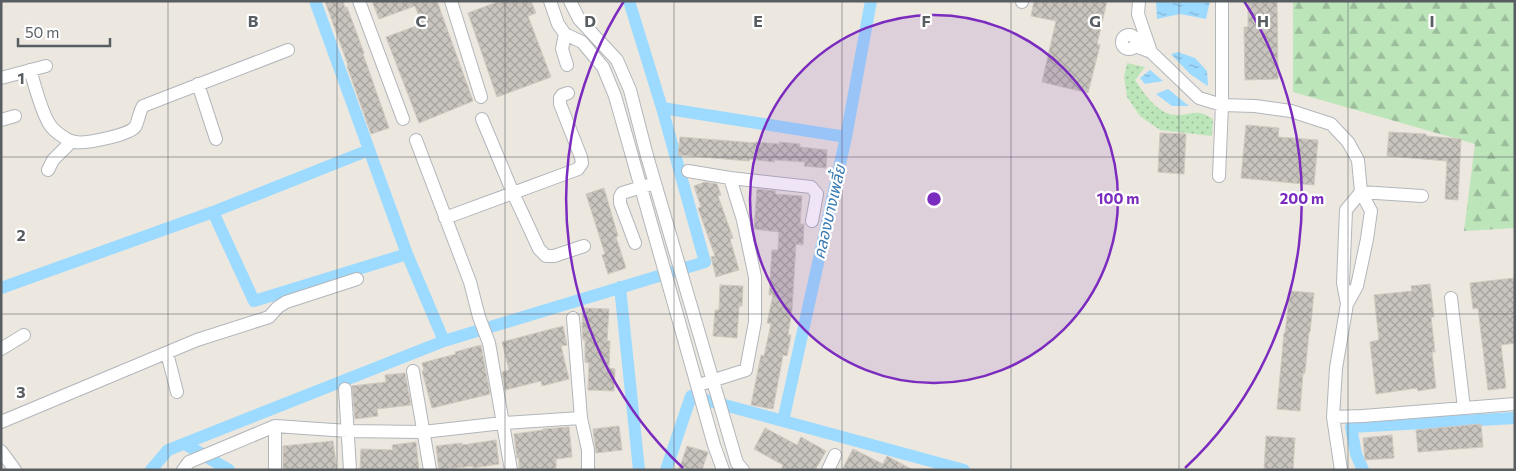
<svg xmlns="http://www.w3.org/2000/svg" width="1516" height="471" viewBox="0 0 1516 471" font-family="Commissioner,'Noto Sans Thai',sans-serif">
  <style>
    .forest { fill: url(#forest-firs) }
    .park { fill: url(#park-dots) }
    .water { fill: url(#water-ripples) }
    .lines { fill: none; stroke-linecap: round; stroke-linejoin: round }
    .canal { stroke: #9cdaff; stroke-width: 12 }
    .building { fill: url(#building-cross-hatch); stroke: #d0c9be }
    .street-casing { stroke: #b2b6bb; stroke-width: 14 }
    .street { stroke: #fff; stroke-width: 12 }
    .grid { fill: none; stroke: #585d61; stroke-width: 1; stroke-opacity: 0.55 }
    .ring { fill: none; stroke: #7b2cbf; stroke-width: 2.5 }
    .labels { text-anchor: middle; stroke-width: 4.5; stroke-linejoin: round; paint-order: stroke }
    .water-label { font-size: 16px; font-style: italic; fill: #3a7bb1; stroke: #fff }
    .grid-label { font-size: 16px; text-anchor: middle; font-weight: bold; fill: #585d61; stroke: #fff; stroke-width: 4.5; stroke-linejoin: round; paint-order: stroke }
    .centre { fill: #7b2cbf; stroke: #fff; stroke-width: 2.5 }
    .ring-label { font-size: 15px; text-anchor: middle; font-weight: bold; fill: #7b2cbf; stroke: #fff; stroke-width: 4.5; stroke-linejoin: round; paint-order: stroke }
  </style>
  <defs>
    <pattern id="forest-firs" width="22" height="20" patternUnits="userSpaceOnUse" patternTransform="scale(1.25)"><rect width="22" height="20" fill="#bde5ba"/><path d="M5 1l3.5 6h-7zM16 11l3.5 6h-7z" fill="#9cbd9b"/></pattern>
    <pattern id="park-dots" width="8" height="8" patternUnits="userSpaceOnUse" patternTransform="scale(1.25)"><rect width="8" height="8" fill="#bde5ba"/><path d="M2 2h.1M6 6h.1" fill="none" stroke="#9cbd9b" stroke-width="1.8" stroke-linecap="round"/></pattern>
    <pattern id="water-ripples" width="26" height="14" patternUnits="userSpaceOnUse" patternTransform="scale(1.25)"><rect width="26" height="14" fill="#9cdaff"/><path d="M2 4q2-2 4 0t4 0M15 11q2-2 4 0t4 0" fill="none" stroke="#82b4d2"/></pattern>
    <pattern id="building-cross-hatch" width="8" height="8" patternUnits="userSpaceOnUse" patternTransform="scale(1.25)"><rect width="8" height="8" fill="#c9c5be"/><path d="M0 0l8 8M0 8l8-8" fill="none" stroke="#a6a39e"/></pattern>
  </defs>
  <rect width="100%" height="100%" fill="#ece8df"/>
  <!-- forest -->
  <path class="forest" d="M1293,1h222v227l-51,3 11,-87 -182,-52z"/>
  <!-- park -->
  <path class="park" d="M1127,63l18,4 -10,13c11,16 23,36 45,35 17,-1 16,-6 33,4l-1,17 -52,-6 -20,-14 -13,-19 -3,-20z"/>
  <!-- water -->
  <path class="water" d="M1156,1h54l-4,18 -26,-5 -23,5z
    M1178,52l17,6 12,13 1,15 -18,-12 -19,-20z
    M1150,70l13,11 -18,3 -5,-6z
    M1168,89l21,17h-17l-16,-12z"/>
  <g class="lines">
    <!-- canal -->
    <path class="canal" d="M315,1l92,253 37,87
      M662,108l184,29
      M213,212l41,89 153,-47
      M620,287l19,183
      M1,288l212,-76 156,-62
      M783,421l63,-284 25,-136
      M185,444l44,26
      M151,470l17,-20 276,-109 261,-79 -43,-154 -33,-107
      M666,470l25,-74 273,74
      M1363,470l-7,-16 -5,-27 164,-9"/>
  </g>
  <!-- building -->
  <path class="building" d="M325,1h18l2,7 2,-1 17,46 -1,1 26,74 -18,6 -24,-68 1,-1z
    M372,1h65l36,100 -54,22 -33,-86 36,-13 -7,-18 -36,13z
    M500,1h31l5,12 -8,3 23,61 -54,20 -29,-84z
    M1034,1h73l-10,43 3,1 -12,48 -46,-11 14,-61 -25,-5z
    M1248,1h29l1,78 -33,1 -1,-53h4z
    M1246,125l33,3 -1,9 40,3 -4,45 -73,-7z
    M1389,132l37,2v2l35,3 -3,61 -13,-1 2,-38 -60,-5z
    M1160,133l26,1 -2,40 -26,-2z
    M680,137l75,6v-1l24,2v-2l21,2v3l27,3 -1,18 -22,-2 1,-4 -30,-2 -1,2 -24,-3 -1,2 -71,-6z
    M705,182l12,2 4,11 -3,1 15,42 -3,1 9,31 -23,7 -5,-20 4,-1 -17,-48 3,-1 -7,-21z
    M604,188l14,48 -2,1 10,31 -18,6 -6,-19 3,-1 -19,-60z
    M757,189l19,2 -1,3 27,2 -2,28h4l-1,21 -7,-1 -4,66 -4,25h3l-4,21 -4,-1 -10,54 -22,-4 10,-50 3,1 7,-32 -4,-1 6,-28h-4l3,-45h6l1,-18 -25,-3z
    M1515,278v65l-14,2 5,43 -18,2 -10,-82 -5,1 -3,-26z
    M1430,284l4,33h-3l4,35h-3l4,36 -18,3 -1,-3 -41,6 -6,-52 9,-2 -5,-45 38,-4 -1,-5z
    M720,285l23,1 -1,20h-3l-2,32 -24,-2 2,-26h4z
    M1290,291l24,2 -4,39h-1l-4,41h-2l-3,38 -23,-2 7,-76h1z
    M583,308l26,1 -2,32h3l-1,27 6,1 -1,22 -26,-1 1,-27 -4,-1v-22h-2l-1,-13z
    M563,326l4,19 -6,1 8,33 -27,7 -1,-5 -36,9 -3,-18 7,-2 -7,-28z
    M481,345l9,49 -58,14 -10,-37 2,-1 -2,-7 34,-9 -1,-2z
    M405,373l6,32 -34,4 1,7 -23,3 -3,-33 34,-4 -1,-7z
    M1481,424l2,23 -65,5 -2,-22z
    M619,426l3,24 -26,3 -3,-24z
    M569,427l3,30 -16,2v11h-37v-12h-2l-3,-24 29,-4v-1z
    M765,428l32,17 4,-8 25,14 -11,19h-34l2,-5 -29,-16z
    M1392,435l2,23 -29,2 -2,-22z
    M1266,436l29,2 -2,32h-29z
    M496,440l3,24 -26,4v-2l-34,4 -3,-24 26,-3v2z
    M333,441l4,29h-54v-24z
    M416,442l3,28h-59l1,-21 32,1 -1,-5z
    M687,446l21,6 -6,18h-23z
    M853,449l30,15 4,-8 26,14h-71z"/>
  <g class="lines">
    <!-- street casing -->
    <g class="street-casing">
      <path id="street" d="M359,1l44,118
        M451,1l30,96
        M550,1l8,23 7,10 17,8 21,25 12,29 99,349 9,25
        M570,1l9,18 38,41 13,30 17,66 90,307 6,7
        M1139,1l-1,13 13,38
        M1022,2v-1
        M565,34l-3,15 5,16
        M1122 42a7 7 0 1 1 14 0a7 7 0 1 1-14 0Z
        M1135,46l16,6 48,46 23,7 33,1 36,5 40,13 17,18 10,18 3,32 10,19 -4,28 -10,47 -10,18 -11,64 -3,49 8,53
        M30,70c5,15 11,42 20,55 4,6 17,16 25,17 11,2 54,-7 60,-15 3,-4 4,-15 8,-21l145,-56
        M1,78l45,-12
        M198,84l18,55
        M482,119l31,74 26,56 7,7h8l30,-10
        M1,120l14,-4
        M416,140l54,142 9,35 10,26 22,127
        M48,170l5,-10 19,-19
        M688,171l42,7 81,9 6,7 -5,27
        M1219,176l3,-71v-104
        M1361,192l61,4
        M445,218l133,-49 4,-6 -1,-6 -21,-53v-6l2,-3 6,-2
        M635,243l-15,-40v-6l2,-4 27,-8
        M1451,298l13,110
        M1347,304l-4,-21 3,-73 15,-18
        M573,318l8,100 7,32v20
        M1,349l23,-14
        M167,353l10,39
        M413,371l17,99
        M705,383l41,-13 9,-48v-45l-12,-57 -13,-42
        M345,389l5,81
        M1333,417l30,-1 152,-12
        M1,422l196,-82 72,-23 9,-10 8,-5 71,-23
        M1,451l14,19
        M183,470l6,-8 86,-36 73,5 75,1 80,-9 78,-5
        M275,470v-44
        M828,470l7,-15"/>
    </g>
    <!-- street -->
    <use href="#street" class="street"/>
  </g>
  <!-- grid -->
  <path class="grid" d="M168,1v469M337,1v469M505,1v469M674,1v469M842,1v469M1011,1v469M1179,1v469M1348,1v469M1,157h1514M1,314h1514"/>
  <!-- distance rings -->
  <circle cx="934" cy="199" r="184" fill="#7b2cbf" fill-opacity=".12"/>
  <g class="ring">
    <circle cx="934" cy="199" r="184"/>
    <path d="M683 468A368 368 0 0 1 624 1M1244 1A368 368 0 0 1 1185 468"/>
  </g>
  <g class="labels">
    <!-- water labels -->
    <g class="water-label">
      <text transform="translate(829 212) rotate(-77)" y="6">คลองบางเพลี้ย</text>
    </g>
  </g>
  <g class="grid-label">
    <text x="253" y="27">B</text>
    <text x="421" y="27">C</text>
    <text x="590" y="27">D</text>
    <text x="758" y="27">E</text>
    <text x="926" y="27">F</text>
    <text x="1095" y="27">G</text>
    <text x="1263" y="27">H</text>
    <text x="1432" y="27">I</text>
    <text x="21" y="84">1</text>
    <text x="21" y="241">2</text>
    <text x="21" y="398">3</text>
  </g>
  <circle cx="934" cy="199" r="8" class="centre"/>
  <g class="ring-label">
    <text x="1118" y="204">100 m</text>
    <text x="1302" y="204">200 m</text>
  </g>
  <!-- border -->
  <rect width="1516" height="471" fill="none" stroke="#585d61" stroke-width="5"/>
  <!-- scale -->
  <path d="M18 38v8h92v-8" fill="none" stroke="#585d61" stroke-width="2.5"/>
  <text x="25" y="38" font-size="15" fill="#585d61" stroke="#ffffff" stroke-width="4" paint-order="stroke">50 m</text>
</svg>
